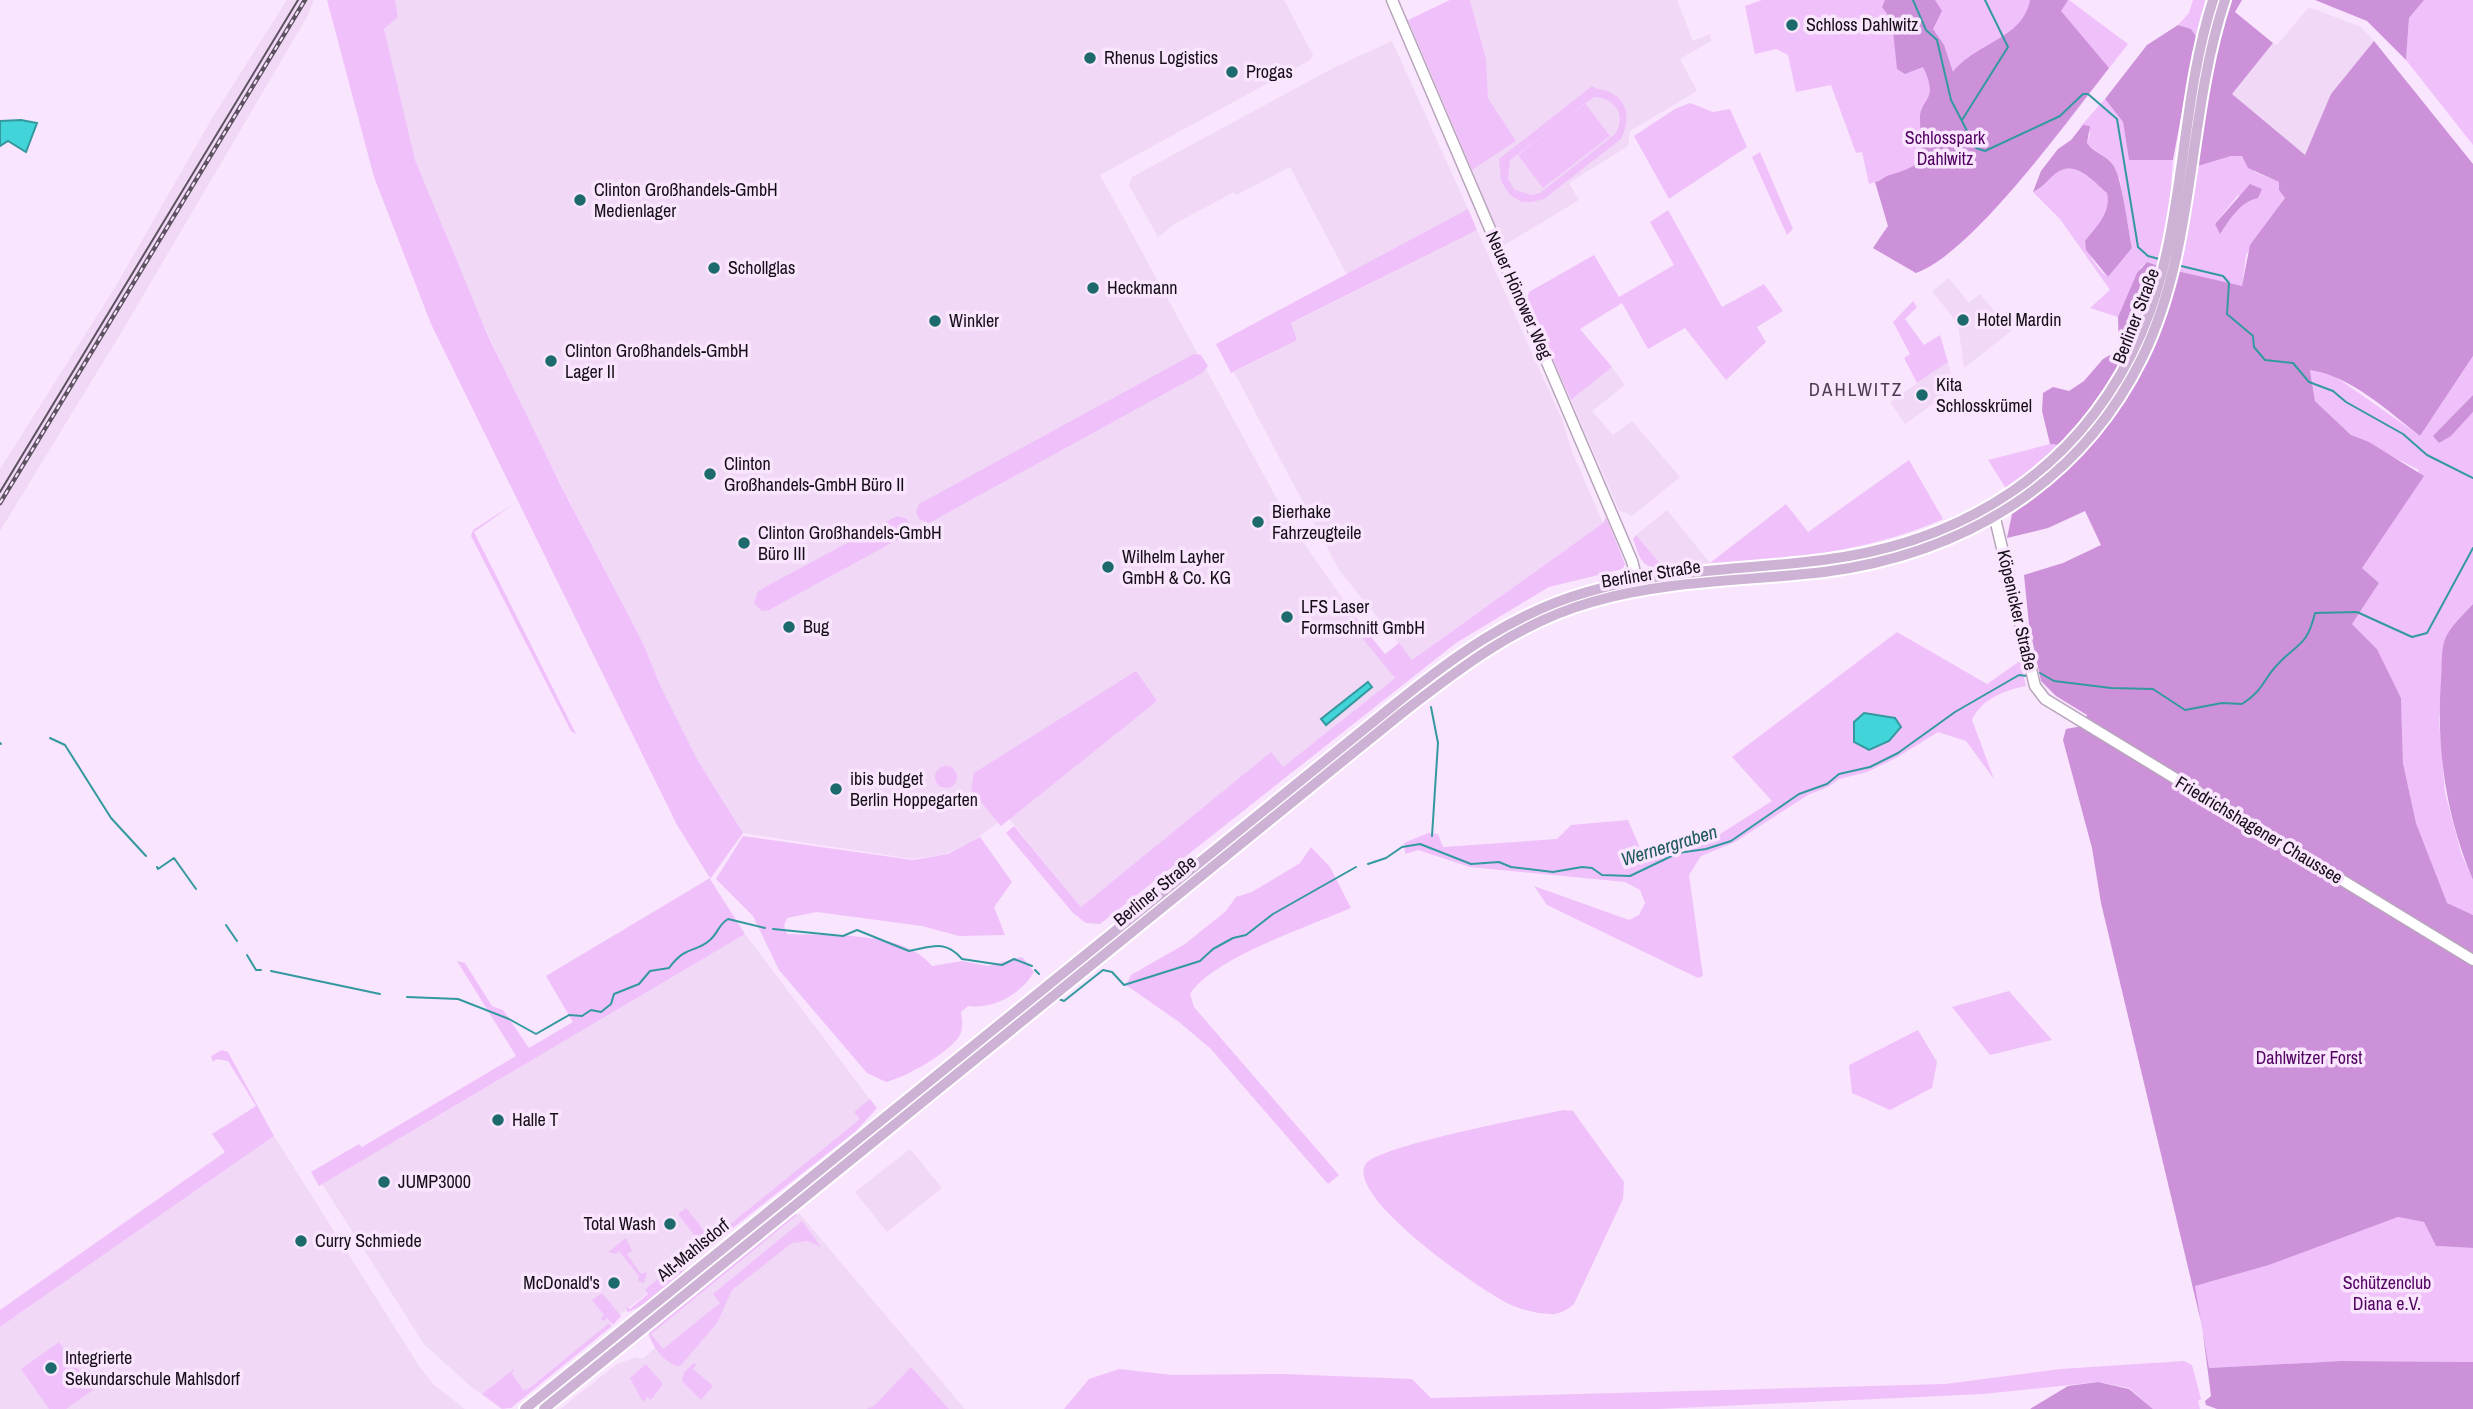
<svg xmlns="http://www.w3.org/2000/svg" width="2473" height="1409" viewBox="0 0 2473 1409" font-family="'Archivo Narrow',sans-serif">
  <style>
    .built { fill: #f1d8f6 }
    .green { fill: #f0c0fb; fill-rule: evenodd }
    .forest { fill: #cd91da }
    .water { fill: #41d5d9; stroke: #34999f; stroke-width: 2 }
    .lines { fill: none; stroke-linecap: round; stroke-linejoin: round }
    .stream { stroke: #34999f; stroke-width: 2 }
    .secondary-casing { stroke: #b8a5bc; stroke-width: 13 }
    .primary-casing { stroke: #fff; stroke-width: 14 }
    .secondary { stroke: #fff; stroke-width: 10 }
    .primary { stroke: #ceb2d6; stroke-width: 10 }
    .tram { stroke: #5d5260; stroke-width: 2 }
    .rail-casing { stroke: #5d5260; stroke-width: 4.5 }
    .rail { stroke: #f9e5fe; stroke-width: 2; stroke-dasharray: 5; stroke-linecap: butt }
    .poi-dot { fill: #1d6a6c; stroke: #f9e5fe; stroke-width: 2.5 }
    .labels { text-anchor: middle; stroke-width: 7; stroke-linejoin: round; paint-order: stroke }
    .poi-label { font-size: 18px; fill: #150e17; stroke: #f9e5fe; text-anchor: start }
    .park-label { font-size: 18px; fill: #520361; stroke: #f9e5fe }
    .street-label { font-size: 18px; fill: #150e17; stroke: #f9e5fe }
    .neighbourhood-label { font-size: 19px; letter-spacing: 2px; fill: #4e3e52; stroke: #f9e5fe }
    .water-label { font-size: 19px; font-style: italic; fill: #1b5859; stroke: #f9e5fe }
  </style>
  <rect width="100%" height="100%" fill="#f9e5fe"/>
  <!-- built -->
  <path class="built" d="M287,0h27l-7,17 -183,311 -124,203v-62l114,-180 100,-174z
    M395,0h889l29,55 -3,5 -210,115 190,348 66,95 -6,4 45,56 -112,89 -13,-14 -189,154 -74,-91 -34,25 -27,13 -33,5 -170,-26 -45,-72 -38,-76 -17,-42 -122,-235 -57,-128 -49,-120 -11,-37 -20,-94 14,-12z
    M1470,0h207l16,41 17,-7 1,7 -31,18 17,32 -67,40 -2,15 -59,37 10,17 -76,46 -31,-76 44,-29 -28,-43 -2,-39z
    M2309,7l52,20 13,14 -42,53 -26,62 -75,-63 42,-50 4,2z
    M1392,41l76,168 -121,66 -57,-108 -54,28 -2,-3 -58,31 -18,14 -29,-52 3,-8 203,-110z
    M1477,230l86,192 9,30 31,71 -191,137 -73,-90 -105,-198 63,-32 -7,-16z
    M1949,278l20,25 11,-9 31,37 -47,37 -6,-44 -26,-33z
    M1948,362l6,27 -49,35 -15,-22z
    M1612,367l13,18 -33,26 21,24 19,-14 48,56 -48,39 -13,-6 -48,-110z
    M1667,510l43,53 -47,4 -27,-32z
    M745,934l130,172 -22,23 -351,280 -33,-24 -45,-41 -102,-160z
    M274,1136l145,230 14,18 32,25h-465v-82z
    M910,1149l32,39 -55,44 -32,-40z
    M799,1213l166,196h-405l57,-45 20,-7 5,2 14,-12 -8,-12z"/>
  <!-- green -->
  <path class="green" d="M327,0h68l3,17 -14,12 31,131 74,178 72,148 82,157 17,42 38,76 45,72 -33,46 35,55 -426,252 -8,-14 48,-28 3,3 154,-91 -59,-95 8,2 27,43 11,4 26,38 44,-26 -27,-46 164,-98 -33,-53 -246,-501 -57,-147z
    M1450,0h20l16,59 2,39 28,43 -44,29 -64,-150z
    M1762,0h307l59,44c-44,55 -151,207 -212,229l-43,-25 15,-22 -12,-44 -7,2 -7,-32 -6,1 -25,-68 -35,7 -8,-37 -12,-6 -21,5 -10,-48z
    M2193,0h15l-12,36 -5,-7 -13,-4 11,-12z
    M2424,0h49v145l-67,-85 3,-42z
    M1592,86c7,5 14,3 21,8 17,10 16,30 8,45l-77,60 -12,3h-10l-12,-7 -9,-14 -2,-22zM1594,97c21,1 33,18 21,37l-75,59 -8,2 -17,-5 -7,-11 2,-19z
    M2105,99l18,23 6,38h44l-5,65 -9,41 -12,-4 -6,5 -23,50 -28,-9 20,-18 -50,-71 -27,-27c9,-4 15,-12 22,-18 18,-16 37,6 52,19 4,21 -10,33 -22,48 2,12 12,28 23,36l24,-29 -12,-68 -10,-19 -23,-17 3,-11 -6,-8 -5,3z
    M1585,103l25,33 -67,52 -25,-33z
    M1690,103l23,9 17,-3 17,38 -78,52 -35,-63 41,-27z
    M1760,152l33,77 -6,6 -35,-78z
    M2231,156h11l13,16 24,10 6,16 -39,57 -4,32 -65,-16 18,-104zM2238,195l10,5 -10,8 -17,25 -6,-9z
    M1468,209l9,21 -186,93 6,17 -66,33 -15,-29z
    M1668,210l54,97 42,-23 19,27 -26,16 9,15 -40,38 -41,-52 -37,21 -26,-46 -42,26 32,38 -41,33 -44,-100 2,-8 65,-37 25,42 55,-32 -24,-43z
    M1913,301l4,6 -12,12 19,26 16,-10 8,27 -31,21 -13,-25 6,-4 -17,-32z
    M1194,354l7,1 7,11 -6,7 -273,150 -10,-4 -3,-8 3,-7z
    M2473,356v39l-39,41h17l22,-24v192l-18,19 -11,20 -5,78 6,72 16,60 12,27v35l-26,-11 -31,-81 -13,-60 -2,-65 -24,-49 -25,-25 27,-41 -17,-15 57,-98 -68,-35 -36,-34 -5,-32 26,8 84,59z
    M2050,444l9,1 -52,45 -19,-30z
    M1909,460l34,59c-72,32 -155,41 -233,44l76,-59 22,28z
    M515,503l-41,29 102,202 -5,-3 -100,-195 2,-6z
    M897,516l10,3 3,6 -6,11 -135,74 -7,1 -8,-8 4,-12z
    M1606,517l19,47 -2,5 -74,18 -93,56 -356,281 -14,-1 -13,-10 -67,-80 8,-7 67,81 190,-155 12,15 112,-89 -46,-56 7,-4 29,36 14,-11 13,17 191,-137z
    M1636,535l27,32c-22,3 -23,-10 -30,-28z
    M1897,632l90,52 33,-23 6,25c-21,4 -45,13 -54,34l22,59 -28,-38 -28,-9 -42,26 -29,14 -28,7 -11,8 -20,8 -73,47 -34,14 -12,19 14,101 -5,2 -151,-73 -13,-19 95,34 10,-5 6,-12 -5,-13 -15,-8 -155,-15 -52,-17 -13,4 -1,-11 24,-10 10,1 5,13 114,-8 14,-14 57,-5 17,40 21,-11 51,-13 55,-35 -40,-44z
    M1136,671l21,30 -156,125 -30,-36 3,-17z
    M935 777a11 11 0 1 1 22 0a11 11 0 1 1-22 0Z
    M743,836l170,24 35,-6 32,-17 32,45 -18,25 11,28 -46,1 -37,-10 -105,-14 -30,6 -3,8 3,8c42,2 116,-4 145,32l30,-5 26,5 34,-9 12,15c-14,23 -40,37 -66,34l-7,6c1,9 3,18 -3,26 -13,17 -52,39 -72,44l-19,-9 -88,-103 -26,-54 -37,-37z
    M1311,847l19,20 21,41c-41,18 -138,50 -161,86l4,13 145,168 -11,9 -117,-135 -32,-27 -53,-37 5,-10 54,-31 41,-33 10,-14 16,-5 48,-29z
    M2009,991l43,49 -62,15 -38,-48z
    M1918,1030l19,32 -5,26 -42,22 -38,-17 -3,-28z
    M222,1050l6,2 46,84 -274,191v-17l225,-158 -13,-18 44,-28 -28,-45 -11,-2 -4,3 -2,-6z
    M870,1099l7,9 -21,23 -141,111 -3,-3 148,-120 -6,-7z
    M1564,1110l9,1 51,71 -1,17 -49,105c-7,6 -15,11 -24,10 -13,0 -30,-5 -41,-10 -29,-14 -161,-105 -144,-139 9,-19 171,-49 199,-55z
    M886,1120l3,4 -174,140 -2,-3z
    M686,1208l20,25 12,-10 1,2 -15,13 3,4 3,-4 3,5 -10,5 -8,-5 3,-3 -20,-26z
    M793,1211l4,4 -146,119 12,15 57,-46 -7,-9 89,-73 19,26 -13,-6 -16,2 -60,47 -15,33 -35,41 -3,2c-14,-2 -31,-23 -30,-37z
    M2398,1217l26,5 12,24 37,2v114l-132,-1 -132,7 -14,-82 74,-21z
    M626,1238l6,13 -5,3 14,20 6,-2 -3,11 -6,-2 1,-5 -20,-25 -3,3 -8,-2z
    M693,1252l3,2c-7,17 -53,55 -69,58l-1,-5 4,2 18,-15 -3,-4 4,-4z
    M602,1293l19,23 -8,9 -6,-7 -4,3 -2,-3 3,-3 -12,-15z
    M609,1323l3,3 -101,82 -9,1 -20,-15 32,-25 -2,5 11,16 5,-1z
    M59,1342l34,48 -27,19h-17l-28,-40z
    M2184,1361l8,4 9,34 -3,2 2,8h-47l-24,-21 -31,-6 -115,12 -325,15h-594l25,-30 30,-10 53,6 110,-1 130,5 19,19 514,-14 115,-15z
    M694,1363l2,2 -3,4 20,17 -12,14 -19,-19 2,-9z
    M646,1364l17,20 -12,16 -4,-3 -4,5 -13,-24z
    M911,1367l38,42h-83l8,-3z"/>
  <!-- forest -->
  <path class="forest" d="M1885,0h50l7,11 -9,18 11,16 9,27c22,-29 70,-33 77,-72h38l-7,11 48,57c-41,51 -135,184 -193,205l-43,-25 15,-22 -13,-44c7,-1 9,-6 15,-7 43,-12 30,-21 30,-57 0,-20 20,-17 3,-51l-18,7 -8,-5 -5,-48 -10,-14z
    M2230,0h12l-7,12 38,31 -41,51 73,61 26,-61 43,-53 99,123v192l-53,80c-32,-25 -69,-60 -110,-66l5,31 36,34 18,7 55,34 -62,92 17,15 -27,41 25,25 24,49 2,65 13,60 31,80 26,12v42l-388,-236 2,-6 -31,-19 -15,-15 -12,-56 -5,-50 39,-12 38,-18 -16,-34 -37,17 -41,10 5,-24 42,-32 54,-61 69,-150 65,15 8,-41 35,-47 -6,-8v-8l-31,-14 -6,-12h-11l-36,11 24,-136z
    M2315,0h109l-15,18 -3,42 -39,-39z
    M2178,25l13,4 5,7 -23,124h-44l-6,-38 -18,-23 42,-54z
    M2083,125l7,1 -3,17c7,10 19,12 26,22 9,12 15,64 19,83l-24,29 -22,-27 -1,-9c12,-15 26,-28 22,-48 -15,-13 -33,-35 -52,-19 -7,6 -13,14 -22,18l8,-21 17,-22 13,-9z
    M2250,184l12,5 -4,9c-19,4 -27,21 -38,36l-5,-10z
    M2147,262l12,4c-18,68 -52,128 -100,179l-9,-1 -8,-33 1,-18 10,-6 16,4 15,-10 19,-22 16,-9 -1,-33 19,-44z
    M2473,395v17l-22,24 -12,7 -6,-7z
    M2473,604v276c-27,-63 -37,-132 -32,-200 1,-12 0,-27 3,-38 5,-15 19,-27 29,-38z
    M2082,726l391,238v284l-37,-2 -12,-24 -26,-5 -129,48 -74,21 14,82 132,-7 132,1v47h-256l-11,-4 -1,-4 6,-5 -9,-70 -101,-423 -9,-55 -29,-108 3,-11z
    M2098,1382l31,7 24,20h-123l38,-23z"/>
  <!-- water -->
  <path class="water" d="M21,120l16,3 -11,29 -18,-11 -8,5v-25z
    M1368,682l4,5 -46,38 -5,-6z
    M1864,713l31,5 6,9 -12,14 -20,9 -15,-8v-20z"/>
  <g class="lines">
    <!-- stream -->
    <path class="stream" d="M1913,0l13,30 11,10 14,60 25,48 9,3 75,-35 23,-22h5l29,25 21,128 10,9 11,3
      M1962,120l46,-73 -23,-47
      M2177,265l46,11 6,7 -2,31 26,22 1,11 11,13 28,3 16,19 24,9 13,11 57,32 24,21 46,23
      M2040,673l14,8 57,7 42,1 32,21 37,-7 20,1c23,-15 21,-25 36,-40 21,-22 29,-18 37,-51l42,-1 55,25 15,-4 46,-85
      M1431,707l7,36 -6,93
      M50,738l15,7 46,73 35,38
      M0,743l1,1
      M1368,864l18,-6 16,-11 18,-3 51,20 28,-2 12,5 42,5 29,-5 10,1 10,7 28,1 48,-23 28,-4 25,-8 68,-47 28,-10 12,-10 31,-7 28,-14 57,-41 64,-37 8,1
      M157,867l1,2 16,-11 22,31
      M226,925l11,16
      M773,929l70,7 14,-6 52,21c22,-4 36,-12 53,8l40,6 12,-6 18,7
      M247,955l9,15h5
      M1035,970l4,4
      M271,971l109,23
      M407,997l51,2 51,20 27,15 33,-19 13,1 9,-6 10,2 10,-8 3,-10 25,-10 11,-13 19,-3c18,-24 25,-14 41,-28 8,-7 9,-16 18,-21l37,9
      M1059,999l5,2 39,-31 9,2 12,13 76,-24 13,-12 20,-11 13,-3 27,-21 83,-47"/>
    <!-- secondary casing -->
    <g class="secondary-casing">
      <path id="secondary" d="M1392,0l240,561 7,27
        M1992,506l43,180 10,13 428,261"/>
    </g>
    <!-- primary casing -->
    <g class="primary-casing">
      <path id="primary" d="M525,1409l869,-704c59,-48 119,-92 193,-113 77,-23 157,-22 236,-32 143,-18 259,-92 318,-226 46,-106 37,-225 72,-334
        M544,1409l858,-696c59,-46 118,-91 190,-111 74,-22 155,-21 232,-30 137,-18 255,-86 318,-214 55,-112 44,-241 83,-358"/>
    </g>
    <!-- secondary -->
    <use href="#secondary" class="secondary"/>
    <!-- primary -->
    <use href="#primary" class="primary"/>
    <!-- tram -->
    <path class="tram" d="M0,492l298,-492"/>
    <!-- rail casing -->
    <g class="rail-casing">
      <path id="rail" d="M0,503l305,-503"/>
    </g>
    <!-- rail -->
    <use href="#rail" class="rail"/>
  </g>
  <!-- markers -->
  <g class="poi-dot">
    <circle cx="1792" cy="25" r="7"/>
    <circle cx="1090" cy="58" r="7"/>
    <circle cx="1232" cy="72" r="7"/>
    <circle cx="580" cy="200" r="7"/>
    <circle cx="714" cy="268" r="7"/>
    <circle cx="1093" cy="288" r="7"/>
    <circle cx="1963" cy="320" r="7"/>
    <circle cx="935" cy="321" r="7"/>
    <circle cx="551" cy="361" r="7"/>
    <circle cx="1922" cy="395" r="7"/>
    <circle cx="710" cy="474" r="7"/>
    <circle cx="1258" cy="522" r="7"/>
    <circle cx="744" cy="543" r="7"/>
    <circle cx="1108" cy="567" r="7"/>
    <circle cx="1287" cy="617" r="7"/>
    <circle cx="789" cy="627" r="7"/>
    <circle cx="836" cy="789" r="7"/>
    <circle cx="498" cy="1120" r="7"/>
    <circle cx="384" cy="1182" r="7"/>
    <circle cx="670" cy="1224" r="7"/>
    <circle cx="301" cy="1241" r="7"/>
    <circle cx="614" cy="1283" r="7"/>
    <circle cx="51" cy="1368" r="7"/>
  </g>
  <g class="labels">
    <!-- poi labels -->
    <g class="poi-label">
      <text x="1806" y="31">Schloss Dahlwitz</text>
      <text x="1104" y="64">Rhenus Logistics</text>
      <text x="1246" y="78">Progas</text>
      <text x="594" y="196">Clinton Großhandels-GmbH<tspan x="594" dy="21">Medienlager</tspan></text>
      <text x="728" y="274">Schollglas</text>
      <text x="1107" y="294">Heckmann</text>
      <text x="1977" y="326">Hotel Mardin</text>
      <text x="949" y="327">Winkler</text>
      <text x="565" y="357">Clinton Großhandels-GmbH<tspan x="565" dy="21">Lager II</tspan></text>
      <text x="1936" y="391">Kita<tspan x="1936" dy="21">Schlosskrümel</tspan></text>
      <text x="724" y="470">Clinton<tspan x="724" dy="21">Großhandels-GmbH Büro II</tspan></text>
      <text x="1272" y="518">Bierhake<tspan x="1272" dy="21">Fahrzeugteile</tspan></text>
      <text x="758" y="539">Clinton Großhandels-GmbH<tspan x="758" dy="21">Büro III</tspan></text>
      <text x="1122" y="563">Wilhelm Layher<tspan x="1122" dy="21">GmbH &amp; Co. KG</tspan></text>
      <text x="1301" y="613">LFS Laser<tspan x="1301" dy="21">Formschnitt GmbH</tspan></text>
      <text x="803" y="633">Bug</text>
      <text x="850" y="785">ibis budget<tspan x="850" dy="21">Berlin Hoppegarten</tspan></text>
      <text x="512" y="1126">Halle T</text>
      <text x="398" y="1188">JUMP3000</text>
      <text x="656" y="1230" text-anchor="end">Total Wash</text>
      <text x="315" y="1247">Curry Schmiede</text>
      <text x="600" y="1289" text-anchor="end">McDonald's</text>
      <text x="65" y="1364">Integrierte<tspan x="65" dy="21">Sekundarschule Mahlsdorf</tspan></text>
    </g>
    <!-- park labels -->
    <g class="park-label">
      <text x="1945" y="144">Schlosspark<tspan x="1945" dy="21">Dahlwitz</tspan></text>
      <text x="2309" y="1064">Dahlwitzer Forst</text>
      <text x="2387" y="1289">Schützenclub<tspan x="2387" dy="21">Diana e.V.</tspan></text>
    </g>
    <!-- street labels -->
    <g class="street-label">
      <text transform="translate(1519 295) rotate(66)" y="6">Neuer Hönower Weg</text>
      <text transform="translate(2136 316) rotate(-69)" y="6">Berliner Straße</text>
      <text transform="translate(1651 574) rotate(-9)" y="6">Berliner Straße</text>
      <text transform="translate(2017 610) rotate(77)" y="6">Köpenicker Straße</text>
      <text transform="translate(2259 830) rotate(31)" y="6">Friedrichshagener Chaussee</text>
      <text transform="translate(1155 891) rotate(-39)" y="6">Berliner Straße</text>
      <text transform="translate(693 1250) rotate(-39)" y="6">Alt-Mahlsdorf</text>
    </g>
    <!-- neighbourhood labels -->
    <g class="neighbourhood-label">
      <text x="1856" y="396">DAHLWITZ</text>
    </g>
    <!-- water labels -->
    <g class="water-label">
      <text transform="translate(1669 845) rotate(-17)" y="7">Wernergraben</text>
    </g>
  </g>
</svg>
